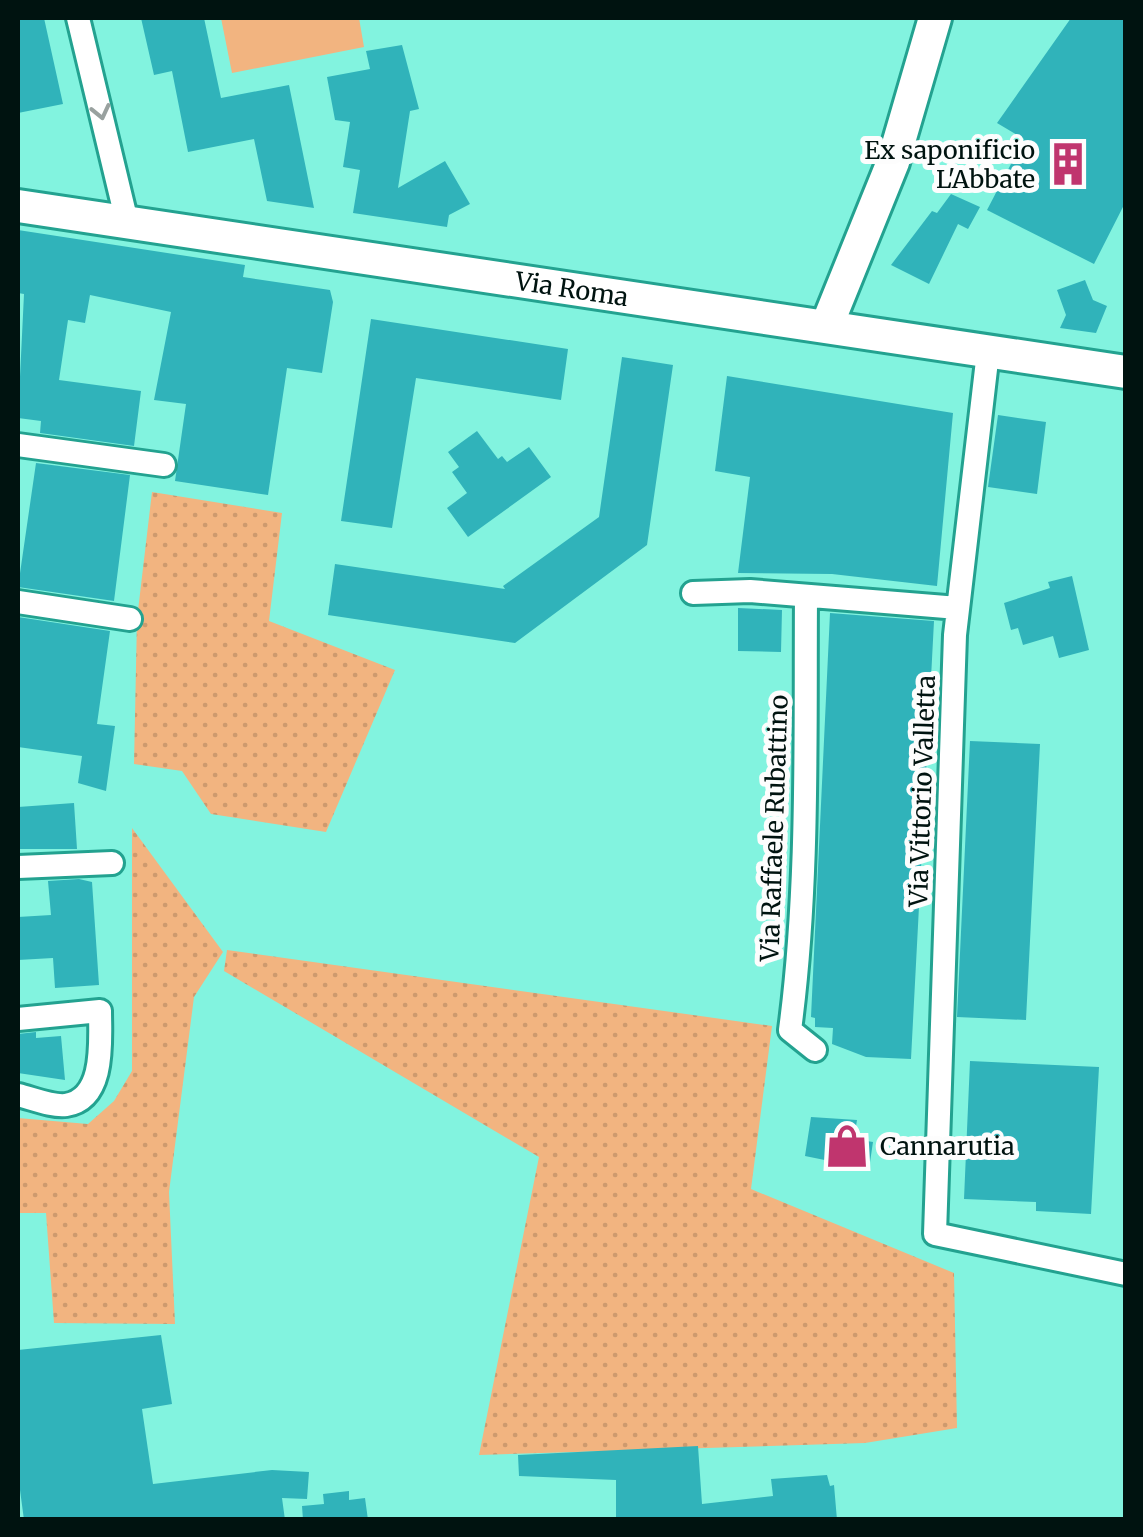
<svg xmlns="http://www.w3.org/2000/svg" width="1143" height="1537" viewBox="0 0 1143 1537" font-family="Merriweather,serif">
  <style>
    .grass { fill: url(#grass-dots) }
    .park { fill: #f2b480 }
    .building { fill: #30b3ba }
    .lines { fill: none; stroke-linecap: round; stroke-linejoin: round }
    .street-casing { stroke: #23a290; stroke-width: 28 }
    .secondary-casing { stroke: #23a290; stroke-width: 38 }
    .street { stroke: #fff; stroke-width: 22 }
    .secondary { stroke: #fff; stroke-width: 32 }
    .oneway { stroke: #99a19f }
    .labels { text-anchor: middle; stroke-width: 10; stroke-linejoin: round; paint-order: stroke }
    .poi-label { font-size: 25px; fill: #001310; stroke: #fdfdfd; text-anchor: end }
    .street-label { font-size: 25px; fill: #001310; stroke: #fdfdfd }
  </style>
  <defs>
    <pattern id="grass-dots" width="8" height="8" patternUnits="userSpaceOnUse" patternTransform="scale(2.5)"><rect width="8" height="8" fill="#f2b480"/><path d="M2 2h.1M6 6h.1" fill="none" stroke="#ce9a6e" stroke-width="1.8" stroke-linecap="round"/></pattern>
  </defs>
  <rect width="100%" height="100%" fill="#82f3df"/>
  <!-- grass -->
  <path class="grass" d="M152,492l130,21 -13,108 126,49 -69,162 -115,-18 -29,-43 -48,-7 3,-145z
    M132,828l91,124 -29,45 -25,195 6,132 -121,-1 -8,-110h-28v-95l70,6 26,-23 18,-30z
    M227,950l545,76 -21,163 203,84 3,155 -92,15 -386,12 60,-298 -315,-186z"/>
  <!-- park -->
  <path class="park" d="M221,18h138l5,29 -132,26z"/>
  <!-- building -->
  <path class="building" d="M18,18h26l19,86 -45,9z
    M141,18h63l17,80 68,-13 25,123 -47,-7 -13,-62 -66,13 -16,-81 -18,4z
    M1071,18h55v183l-32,63 -107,-54 37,-71 -27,-16z
    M402,45l17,64 -9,2 -12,77 47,-27 25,43 -21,11 -2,12 -94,-14 7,-43 -17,-3 7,-45 -15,-2 -8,-43 43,-8 -4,-18z
    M951,194l29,13 -12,22 -10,-5 -29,60 -38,-19 41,-54 5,2z
    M18,230l227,35 -2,12 87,13 3,12 -11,71 -35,-5 -19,127 -93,-14 11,-77 -32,-4 17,-88 -81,-17 -5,28 -17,-3 -9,60 82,11 -7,55 -94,-13 1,-12 -23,-3 6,-124 -6,-1z
    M1085,280l8,20 14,6 -11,27 -36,-5 6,-13 -9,-25z
    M371,319l197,30 -7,51 -145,-22 -24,150 -51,-7z
    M622,357l51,8 -26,180 -132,98 -187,-28 7,-51 170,25 -2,-3 96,-69z
    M727,376l226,37 -16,173 -105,-12 -94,-1 12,-96 -35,-6z
    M998,415l48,7 -9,72 -49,-7z
    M477,431l21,28 4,-3 5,6 22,-15 22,30 -83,60 -21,-29 20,-15 -15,-21 7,-5 -11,-15z
    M36,463l94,12 -16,126 -96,-14z
    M1072,576l17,74 -30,8 -6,-22 -30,9 -5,-17 -7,2 -7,-27 46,-15 -2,-6z
    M738,608l44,2 -1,42 -43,-1z
    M830,613l104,8 -23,438 -45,-2 -34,-13 1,-16 -18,-1v-9l-4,-1z
    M18,617l92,14 -13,93 18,2 -9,65 -28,-8 4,-27 -64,-9z
    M970,741l70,3 -14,276 -69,-3z
    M74,803l3,46h-59v-42z
    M79,879l13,3 7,103 -44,3 -2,-30 -35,2v-43l33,-2 -3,-34z
    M36,1032v6l25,-2 4,44 -47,-7v-39z
    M970,1061l129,6 -8,147 -55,-3v-9l-72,-3z
    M811,1117l46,3 -3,19 19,3 -4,27 -64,-13z
    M161,1335l11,69 -30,5 11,75 119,-14 37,2 -2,27 -25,-1 3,22h-261l-6,-45v-125z
    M698,1446l4,58 71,-8 -2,-17 56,-4 3,11 4,-1 3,35h-221v-40l-97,-4 -1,-21z
    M349,1491v9l16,-2 3,22h-65l-1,-14 22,-2 -1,-10z"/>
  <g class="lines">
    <!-- street casing -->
    <g class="street-casing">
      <path id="street" d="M78,18l49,204
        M988,352l-33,283 -20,599 191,40
        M18,445l146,20
        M693,593l57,-2 208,17
        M806,596c-1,144 3,291 -16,434l25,20
        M18,602l112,17
        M18,867l94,-4
        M18,1019l82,-8c0,28 6,88 -34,94 -13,2 -35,-7 -48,-10"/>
    </g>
    <!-- secondary casing -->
    <g class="secondary-casing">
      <g id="secondary">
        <path id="s1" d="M18,206l1108,166"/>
        <path d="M827,325l66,-163 42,-144"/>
      </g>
    </g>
    <!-- street -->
    <use href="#street" class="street"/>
    <!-- secondary -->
    <use href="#secondary" class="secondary"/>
  </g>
  <!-- one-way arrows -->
  <defs><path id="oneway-chevron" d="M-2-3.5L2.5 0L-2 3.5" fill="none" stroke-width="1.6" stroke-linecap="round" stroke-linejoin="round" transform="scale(2.5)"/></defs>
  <use class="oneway" href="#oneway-chevron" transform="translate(101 112) rotate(77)"/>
  <!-- icons -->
  <defs>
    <g id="building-bare" transform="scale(3.45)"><path d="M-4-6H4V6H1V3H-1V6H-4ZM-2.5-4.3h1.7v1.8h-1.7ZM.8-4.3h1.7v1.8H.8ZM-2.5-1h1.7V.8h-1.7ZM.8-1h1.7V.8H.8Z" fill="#c0356e" stroke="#fdfdfd" stroke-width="2.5" paint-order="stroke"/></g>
    <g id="shop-bare" transform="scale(3.45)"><path d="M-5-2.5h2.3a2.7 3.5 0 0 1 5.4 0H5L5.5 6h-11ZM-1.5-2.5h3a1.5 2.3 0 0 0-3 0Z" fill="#c0356e" stroke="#fdfdfd" stroke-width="2.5" paint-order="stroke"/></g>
  </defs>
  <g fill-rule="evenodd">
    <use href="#building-bare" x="1068" y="164"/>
    <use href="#shop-bare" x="847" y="1146"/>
  </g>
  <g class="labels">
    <!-- poi labels -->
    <g class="poi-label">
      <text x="1035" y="159">Ex saponificio<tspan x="1035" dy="29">L'Abbate</tspan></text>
      <text x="880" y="1155" text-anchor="start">Cannarutia</text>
    </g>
    <!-- street labels -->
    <g class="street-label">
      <text dy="9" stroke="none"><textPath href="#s1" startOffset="560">Via Roma</textPath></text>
      <text transform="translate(922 791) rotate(-88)" y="9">Via Vittorio Valletta</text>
      <text transform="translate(774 828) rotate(-88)" y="9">Via Raffaele Rubattino</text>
    </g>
  </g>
  <!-- border -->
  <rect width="1143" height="1537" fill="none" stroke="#001310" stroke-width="40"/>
</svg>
